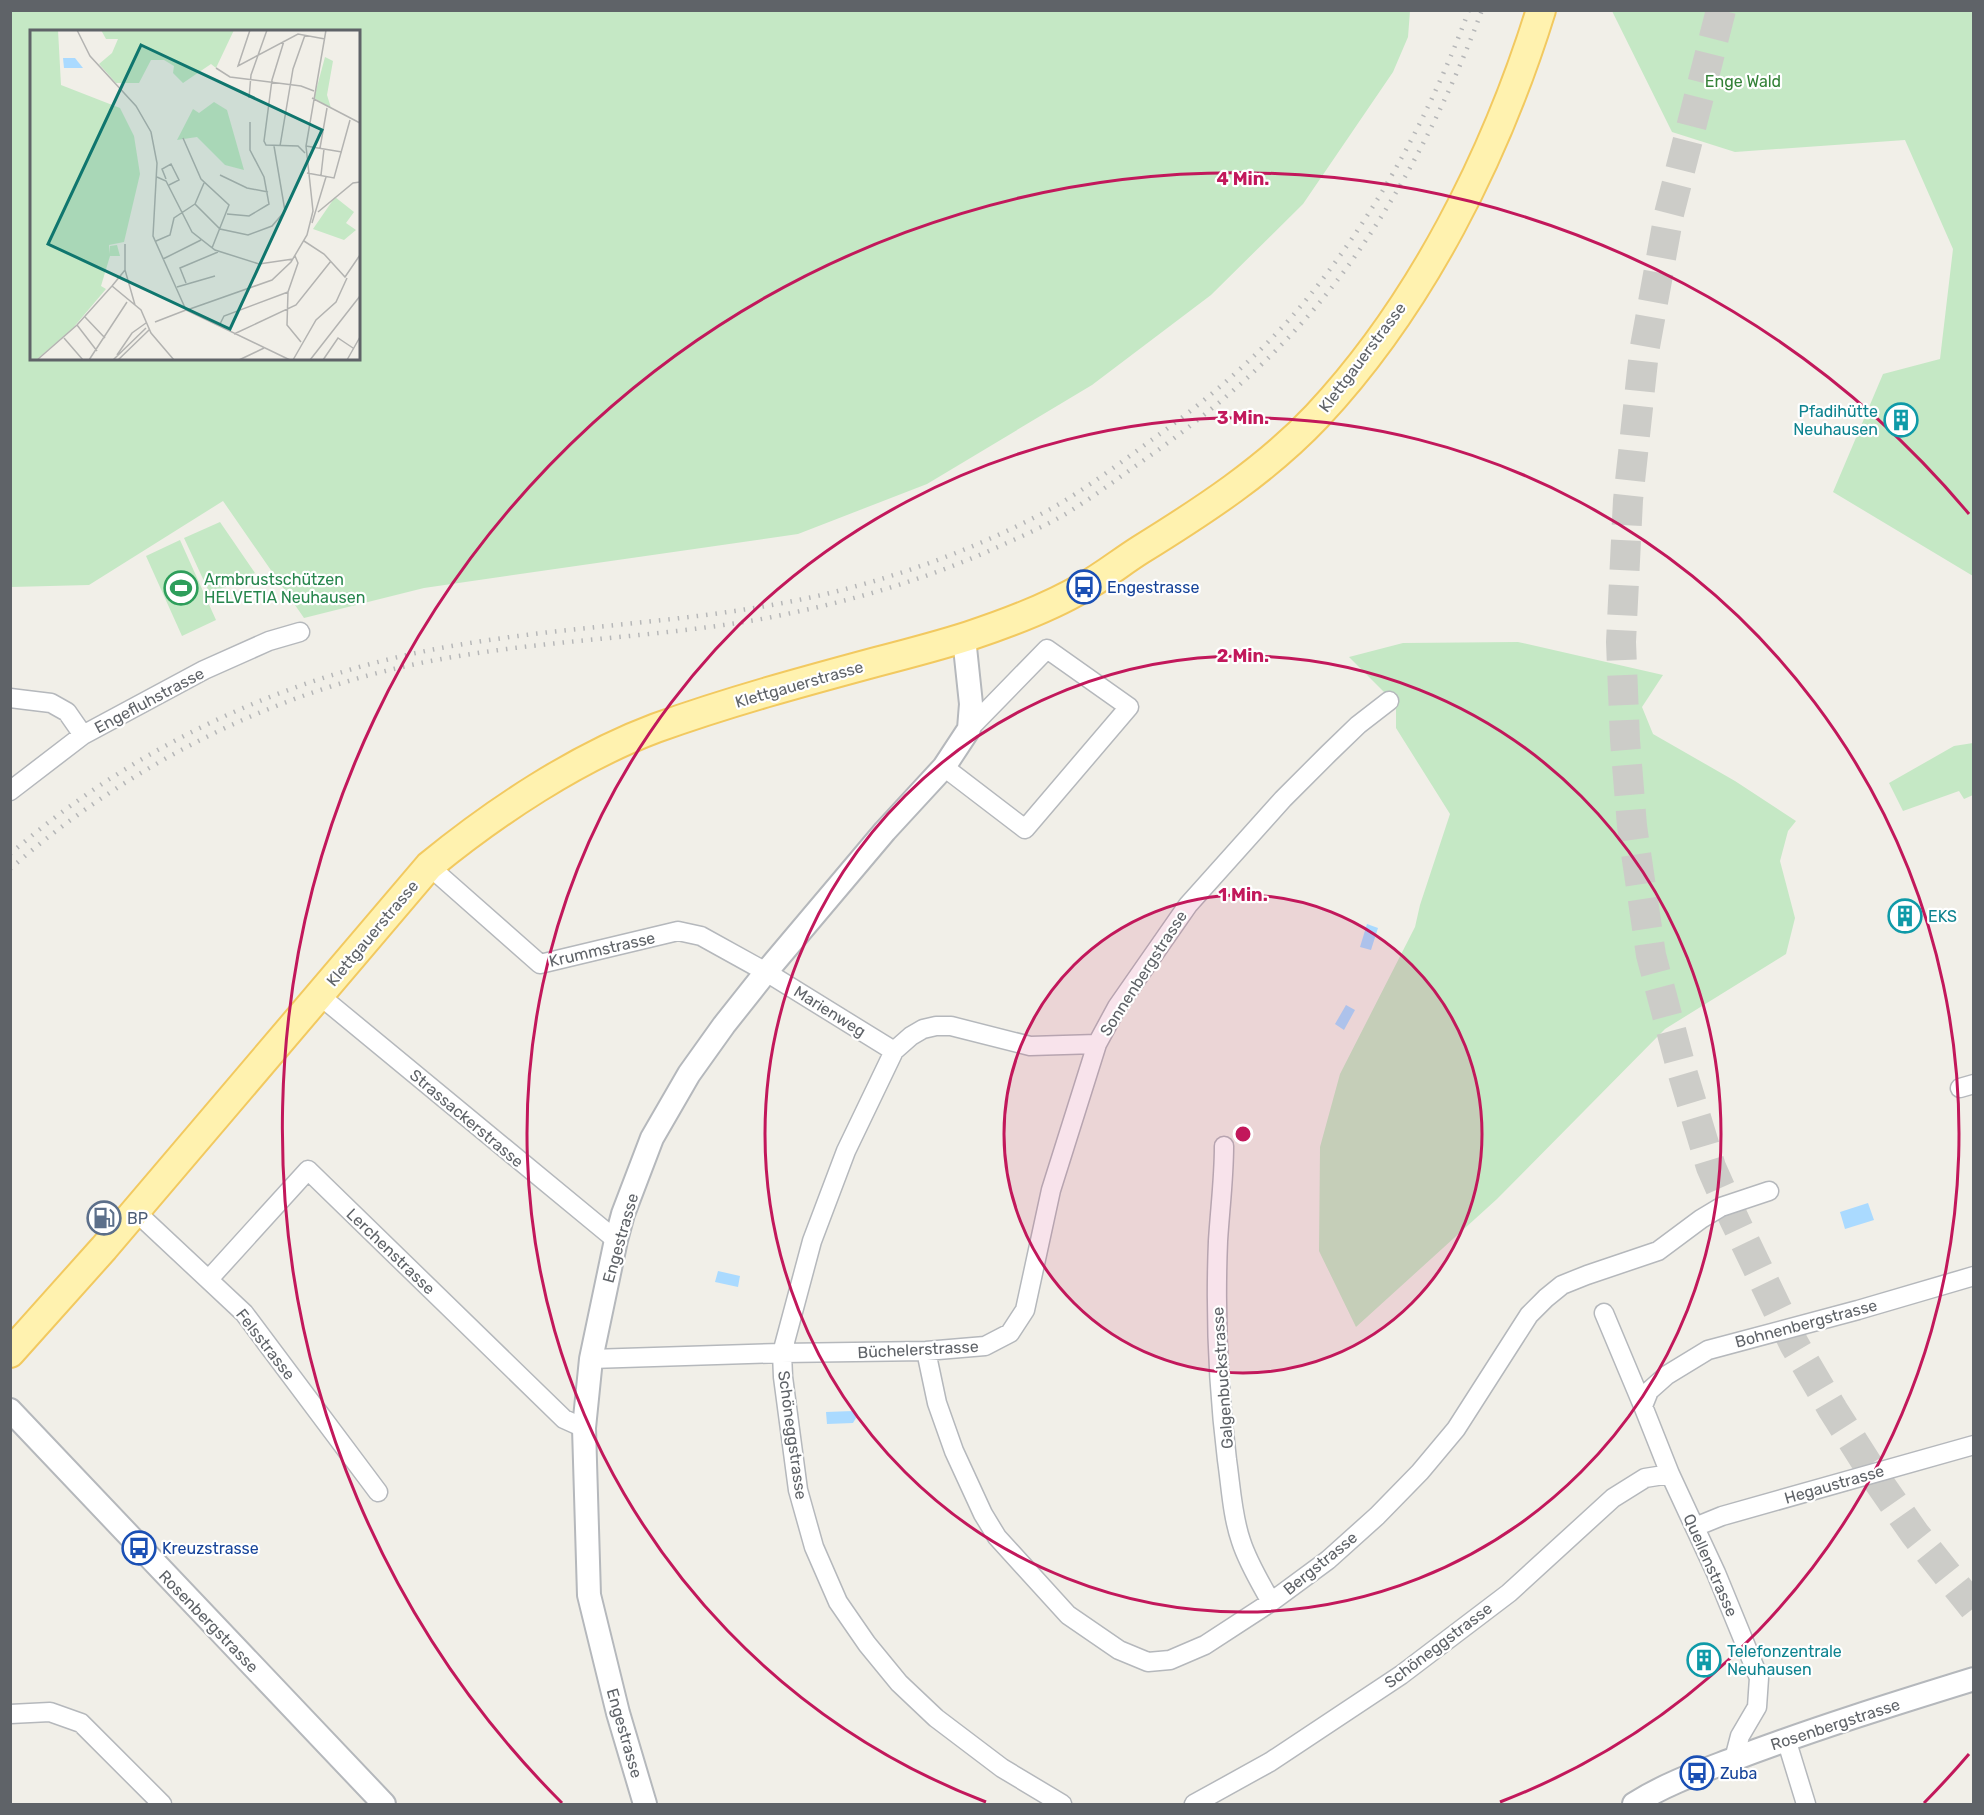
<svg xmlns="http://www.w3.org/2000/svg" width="1984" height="1815" viewBox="0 0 1984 1815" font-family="Rubik,sans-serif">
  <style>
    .green { fill: #c5e8c5; fill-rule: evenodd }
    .water { fill: #aadaff }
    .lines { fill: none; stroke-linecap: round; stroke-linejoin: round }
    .trunk-tunnel { stroke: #ccccc8; stroke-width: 30; stroke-dasharray: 30 15; stroke-linecap: butt }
    .minor-casing { stroke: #b5b8bc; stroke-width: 21 }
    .tertiary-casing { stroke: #b5b8bc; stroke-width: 26 }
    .primary-casing { stroke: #f2c960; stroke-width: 32 }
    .minor { stroke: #fff; stroke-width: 18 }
    .tertiary { stroke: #fff; stroke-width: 22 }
    .primary { stroke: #fff2af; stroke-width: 28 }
    .rail { stroke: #b6b7b8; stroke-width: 4.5; stroke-dasharray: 1.5 8; stroke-linecap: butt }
    .ring { fill: none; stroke: #c2185b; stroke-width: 3 }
    .labels { text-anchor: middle; stroke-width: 4.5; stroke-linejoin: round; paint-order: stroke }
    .park-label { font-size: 16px; fill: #348238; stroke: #fff }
    .street-label { font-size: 16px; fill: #5f6368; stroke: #fff }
    .culture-label { font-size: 16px; fill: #0d838f; stroke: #fff; text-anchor: start }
    .leisure-label { font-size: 16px; fill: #27864d; stroke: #fff; text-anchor: start }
    .transit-label { font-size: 16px; fill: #164399; stroke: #fff; text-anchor: start }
    .service-label { font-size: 16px; fill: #4e5e75; stroke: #fff; text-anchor: start }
    .inset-road { fill: none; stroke: #b3b3b1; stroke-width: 1.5 }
    .view { fill: #0f766e; fill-opacity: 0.15; stroke: #0f766e; stroke-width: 3 }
    .inset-edge { fill: none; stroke: #5f6368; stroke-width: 3 }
    .centre { fill: #c2185b; stroke: #fff; stroke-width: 3 }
    .ring-label { font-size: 18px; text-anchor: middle; font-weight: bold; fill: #c2185b; stroke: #fff; stroke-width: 4.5; stroke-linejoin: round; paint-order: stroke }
  </style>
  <rect width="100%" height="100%" fill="#f1efe8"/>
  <!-- green -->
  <path class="green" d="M10,11l1,-1 1399,1 -2,26 -15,35 -90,132 -92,91 -119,90 -165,99 -129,50 -374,54 -120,30 -81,-117 -134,84 -78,2zM32,32h326v326h-326z
    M1612,11h361v565l-140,-84 50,-118 57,-15 13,-110 -48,-109 -170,12 -63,-20z
    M220,522l35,51 -45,21 -26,-56z
    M180,540l36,80 -34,16 -36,-80z
    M1518,642l145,33 -21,32 11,27 82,47 61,40 -8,10 -8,30 15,57 -9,36 -121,75 -168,170 -141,128 -37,-76 1,-104 20,-73 75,-147 5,-22 30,-91 -54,-86v-24l-47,-47 54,-14z
    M1973,743v52l-9,4 -5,-8 -56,20 -14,-28 65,-37z"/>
  <!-- water -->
  <path class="water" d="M1367,924l11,4 -7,22 -11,-3z
    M1346,1005l9,5 -11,20 -9,-6z
    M1868,1203l6,17 -29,9 -5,-17z
    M718,1271l22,5 -2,11 -23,-5z
    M853,1411l3,7 -3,5 -26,1 -1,-12z"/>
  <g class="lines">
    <!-- trunk-tunnel -->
    <path class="trunk-tunnel" d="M1721,10l-52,204 -25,138 -16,148 -7,142 4,98 7,86 19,129 31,116 29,96 23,52 60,125 39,66 47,74 35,50 59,74"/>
    <!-- minor casing -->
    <g class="minor-casing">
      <path id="minor" d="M10,698l41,5 16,9 16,23
        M944,767l81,62 104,-122 -82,-58 -78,80
        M10,791l73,-56 121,-65 65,-29 31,-9
        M429,866l111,98 138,-33 23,5 65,36 128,79
        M319,995l297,245
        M1960,1088l14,-4
        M1224,1146c0,32 -4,63 -6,95 -3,74 0,146 9,219 4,27 5,55 14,81 7,22 19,41 30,61
        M135,1211l109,102 134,179
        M209,1279l99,-109 256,249 20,9
        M1604,1313l39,93
        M926,1351l11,52 17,48 29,63 14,23 71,78 51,35 29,12 22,-2 35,-15 66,-43 57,-42 49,-44 43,-44 36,-43 73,-114 17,-17 16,-13 25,-10 71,-24 43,-32 20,-12 48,-16
        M591,1359l191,-6 144,-2 59,-5 25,-13 15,-23 26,-120 46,-146 20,-37 71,-102 95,-106 45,-45 30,-29 31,-24
        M1695,1527l27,-11 252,-71
        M10,1714l40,-2 31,11 81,81
        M1786,1739l20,65
        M1734,1759l6,-23 17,-29 2,-29 -43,-105 -46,-99 -27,-68 6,-15 18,-16 41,-25 150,-40 116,-34
        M1062,1804l-60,-36 -66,-50 -37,-35 -32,-39 -29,-42 -24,-55 -16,-57 -15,-113 -1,-24 30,-112 34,-90 48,-100 17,-15 12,-7 13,-3h15l79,20 67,-2
        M1194,1804l76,-42 131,-87 108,-82 104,-95 32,-20 25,-4"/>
    </g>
    <!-- tertiary casing -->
    <g class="tertiary-casing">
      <path id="tertiary" d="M10,1410l374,394
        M645,1804l-27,-91 -29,-118 -5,-167 7,-69 25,-119 7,-26 29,-76 37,-64 35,-49 42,-53 119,-141 59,-64 25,-38 2,-25 -7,-66
        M1634,1804c31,-20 66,-32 100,-45 79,-30 159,-55 240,-80"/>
    </g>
    <!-- primary casing -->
    <g class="primary-casing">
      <path id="primary" d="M10,1353l94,-105 325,-382c66,-54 147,-108 227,-138 72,-26 146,-46 220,-66 31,-8 62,-16 93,-26 39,-13 80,-28 115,-49 20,-11 37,-25 56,-37 63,-39 126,-80 177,-134 104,-111 179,-261 224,-406"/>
    </g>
    <!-- minor -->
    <use href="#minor" class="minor"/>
    <!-- tertiary -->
    <use href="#tertiary" class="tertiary"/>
    <!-- primary -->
    <use href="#primary" class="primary"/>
    <!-- rail -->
    <path class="rail" d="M10,854c132,-115 294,-186 466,-212 120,-19 243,-21 362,-51 74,-19 149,-47 216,-84 36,-21 70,-47 103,-71 57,-41 113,-90 157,-146 66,-83 118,-180 155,-280
      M10,869c125,-110 279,-185 443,-212 104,-18 210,-20 314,-39 77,-15 152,-36 224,-68 25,-11 50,-22 73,-35 31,-19 60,-41 90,-62 61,-44 118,-93 166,-151 69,-83 125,-192 162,-292"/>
  </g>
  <!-- distance rings -->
  <circle cx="1243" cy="1134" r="239" fill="#c2185b" fill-opacity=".12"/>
  <g class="ring">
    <circle cx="1243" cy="1134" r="239"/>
    <circle cx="1243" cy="1134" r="478"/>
    <path d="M986 1802A716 716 0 1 1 1500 1802"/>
    <path d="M1969 1754A955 955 0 0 1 1924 1803M562 1803A955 955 0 1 1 1969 514"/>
  </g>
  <!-- icons -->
  <defs>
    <g id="building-ring" transform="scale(1.725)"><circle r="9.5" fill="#fff" stroke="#0f9aa8" stroke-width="1.5"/><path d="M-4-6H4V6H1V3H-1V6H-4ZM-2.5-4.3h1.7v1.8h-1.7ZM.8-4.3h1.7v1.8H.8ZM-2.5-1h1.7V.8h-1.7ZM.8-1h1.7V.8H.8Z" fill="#0f9aa8"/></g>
    <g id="bus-ring" transform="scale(1.725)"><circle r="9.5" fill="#fff" stroke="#1a4fb4" stroke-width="1.5"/><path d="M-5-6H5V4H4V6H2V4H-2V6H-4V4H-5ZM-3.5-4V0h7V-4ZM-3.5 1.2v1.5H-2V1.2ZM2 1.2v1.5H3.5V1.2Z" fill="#1a4fb4"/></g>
    <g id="stadium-ring" transform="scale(1.725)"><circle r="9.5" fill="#fff" stroke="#2e9e5b" stroke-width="1.5"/><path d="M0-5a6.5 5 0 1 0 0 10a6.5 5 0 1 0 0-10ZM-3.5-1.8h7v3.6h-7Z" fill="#2e9e5b"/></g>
    <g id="fuel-ring" transform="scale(1.725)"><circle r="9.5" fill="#fff" stroke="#5c6f8a" stroke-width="1.5"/><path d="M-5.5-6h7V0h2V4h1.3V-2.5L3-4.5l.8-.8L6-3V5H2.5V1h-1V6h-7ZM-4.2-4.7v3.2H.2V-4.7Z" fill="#5c6f8a"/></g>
  </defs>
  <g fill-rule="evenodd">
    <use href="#building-ring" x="1901" y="420"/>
    <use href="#bus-ring" x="1084" y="587"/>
    <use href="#stadium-ring" x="181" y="588"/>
    <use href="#building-ring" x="1905" y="916"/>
    <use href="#fuel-ring" x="104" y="1218"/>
    <use href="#bus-ring" x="139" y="1548"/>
    <use href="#building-ring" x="1704" y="1660"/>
    <use href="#bus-ring" x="1697" y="1773"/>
  </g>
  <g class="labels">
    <!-- park labels -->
    <g class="park-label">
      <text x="1743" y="87">Enge Wald</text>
    </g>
    <!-- street labels -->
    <g class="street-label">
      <text transform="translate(1362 357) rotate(-53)" y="6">Klettgauerstrasse</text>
      <text transform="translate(799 684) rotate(-16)" y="6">Klettgauerstrasse</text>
      <text transform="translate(149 700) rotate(-28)" y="6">Engefluhstrasse</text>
      <text transform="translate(372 933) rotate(-50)" y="6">Klettgauerstrasse</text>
      <text transform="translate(602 949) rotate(-13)" y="6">Krummstrasse</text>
      <text transform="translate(1143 973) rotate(-57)" y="6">Sonnenbergstrasse</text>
      <text transform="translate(830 1011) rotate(32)" y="6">Marienweg</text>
      <text transform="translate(467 1118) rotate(40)" y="6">Strassackerstrasse</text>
      <text transform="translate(620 1238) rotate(-74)" y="6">Engestrasse</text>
      <text transform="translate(391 1251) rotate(44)" y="6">Lerchenstrasse</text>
      <text transform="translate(1806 1323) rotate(-15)" y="6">Bohnenbergstrasse</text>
      <text transform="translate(266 1344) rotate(52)" y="6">Felsstrasse</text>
      <text transform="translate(918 1349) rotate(-3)" y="6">Büchelerstrasse</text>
      <text transform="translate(1222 1378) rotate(-94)" y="6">Galgenbuckstrasse</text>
      <text transform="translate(793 1435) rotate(82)" y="6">Schöneggstrasse</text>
      <text transform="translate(1834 1484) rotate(-16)" y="6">Hegaustrasse</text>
      <text transform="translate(1320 1563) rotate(-39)" y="6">Bergstrasse</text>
      <text transform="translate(1711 1565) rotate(66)" y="6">Quellenstrasse</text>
      <text transform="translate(209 1621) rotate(46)" y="6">Rosenbergstrasse</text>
      <text transform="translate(1438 1645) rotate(-37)" y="6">Schöneggstrasse</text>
      <text transform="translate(1835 1724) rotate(-18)" y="6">Rosenbergstrasse</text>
      <text transform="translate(625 1733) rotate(74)" y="6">Engestrasse</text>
    </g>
    <!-- culture labels -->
    <g class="culture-label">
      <text x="1878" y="417" text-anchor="end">Pfadihütte<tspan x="1878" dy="18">Neuhausen</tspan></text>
      <text x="1928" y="922">EKS</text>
      <text x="1727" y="1657">Telefonzentrale<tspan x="1727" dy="18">Neuhausen</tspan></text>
    </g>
    <!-- leisure labels -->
    <g class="leisure-label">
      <text x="204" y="585">Armbrustschützen<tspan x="204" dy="18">HELVETIA Neuhausen</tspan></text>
    </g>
    <!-- transit labels -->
    <g class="transit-label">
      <text x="1107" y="593">Engestrasse</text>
      <text x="162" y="1554">Kreuzstrasse</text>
      <text x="1720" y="1779">Zuba</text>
    </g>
    <!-- service labels -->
    <g class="service-label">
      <text x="127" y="1224">BP</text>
    </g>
  </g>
  <!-- overview -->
  <g transform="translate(30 30)">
    <rect width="330" height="330" fill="#f1efe8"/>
    <path d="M0,0h28l3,55 59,23 14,28 6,38 -16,68 -15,3 1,9v-8l7,-1 3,11h-10l-9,30 5,3 -33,39 -37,32h-6zM71,0h133l-18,38 -5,-4 -28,19 -10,-10 1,-7 -10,-6h-13l-12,23h-23l-17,-19 13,-11 6,-14h-12zM295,27l8,4 -6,34 4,13 -17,-10zM184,72l13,8 17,60 -19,-5 -28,-28 -20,3 16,-31 6,4zM305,167l19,15 -8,11 10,7 -12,10 -31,-11z" fill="#c5e8c5"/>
    <path d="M33,28h12l8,10h-19z" fill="#aadaff"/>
    <path class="inset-road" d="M47,0l13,26 46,50 15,26 6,31 -4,73 33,74 104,50M220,0l-12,36 60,-32 27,5M254,11l-12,39 -8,61 2,4 32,1 7,7M186,38l14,9 71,9 13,5M219,68l2,-23 16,-45M282,68l48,25M153,108l18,41 28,26 -17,43M250,116l13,-77 12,-34M276,116l36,6M290,118l7,-40M277,143l27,5 16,-58M190,145l27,13 21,4M291,145l3,-26M127,147l9,4 26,51 23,18 44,14 34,-5M136,149l-4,-10 9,-5 8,16 -10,5M174,153l-9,21 25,25 28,6 24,-9 13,-15 -11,-65M288,182l35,-29 7,-1M197,184l22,2 20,-12 -5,-27 -14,-27v-28M282,193l14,-46M126,211l14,-6 4,-17 21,-14M274,211l20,13 21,23 15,-22M95,214v26l10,35M265,226l3,7 -10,29 -1,33 14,17M133,229l38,-19M156,253l-6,-15 38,-16M82,256l13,-16M147,257l38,-11M157,280l85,-30 19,-18 16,-27 6,-24 -7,-65 20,-116M55,287l20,21M125,292l31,-12M47,295l20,26M189,296l5,-10 64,-24M204,304l62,-29 35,-44M34,308l19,22M87,325l15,-22 14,-10M7,330l40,-35 35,-39 29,24 10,23 23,27M59,330l38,-58M83,330l33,-32M88,330l31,-30M209,330l25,-12M263,330l23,-40 20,-18 11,-24M280,330l50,-64M293,330l15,-22 15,10M317,330l13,-23"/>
    <path class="view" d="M111,15l181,85 -92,199 -182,-85z"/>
    <rect width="330" height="330" class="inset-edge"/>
  </g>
  <circle cx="1243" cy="1134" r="9" class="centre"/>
  <g class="ring-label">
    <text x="1243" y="185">4 Min.</text>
    <text x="1243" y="424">3 Min.</text>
    <text x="1243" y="662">2 Min.</text>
    <text x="1243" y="901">1 Min.</text>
  </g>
  <!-- border -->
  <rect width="1984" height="1815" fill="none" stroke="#5f6368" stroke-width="24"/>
</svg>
